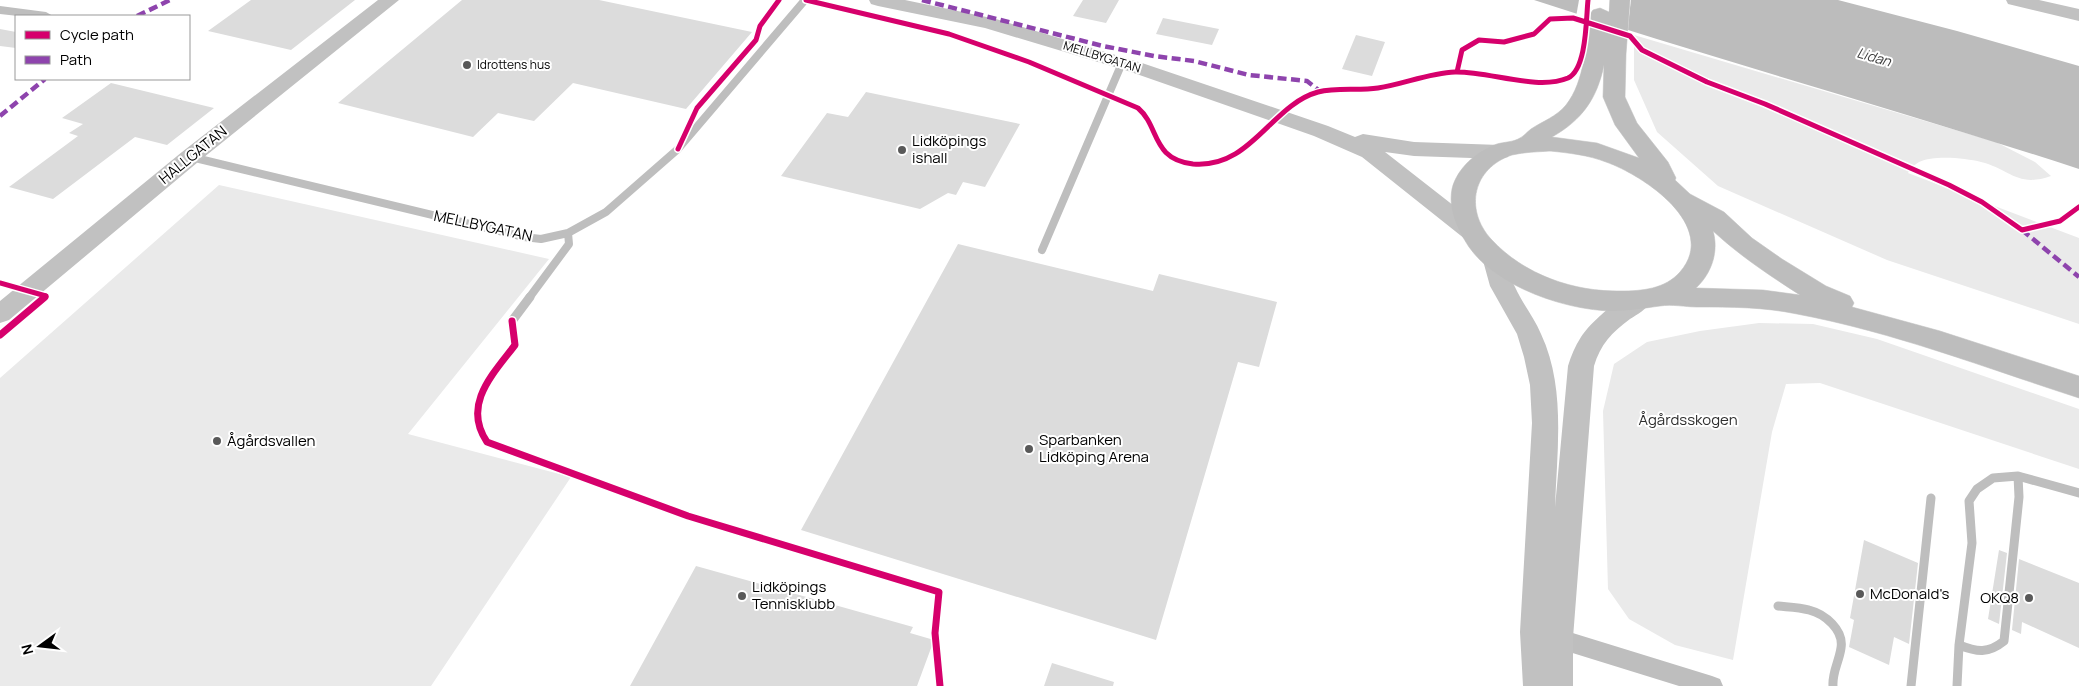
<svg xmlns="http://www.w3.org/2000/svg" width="2079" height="686" viewBox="0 0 2079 686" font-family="Manrope,sans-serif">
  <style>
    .green { fill: #eaeaea }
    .water { fill: #bcbcbc }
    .pier { fill: #fff }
    .building { fill: #dcdcdc }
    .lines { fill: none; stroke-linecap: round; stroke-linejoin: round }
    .primary-casing { stroke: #dbdbdb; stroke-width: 1 }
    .lane-far1 { stroke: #bebebe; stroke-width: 8 }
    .lane { stroke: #bebebe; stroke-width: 9 }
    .street { fill: #bebebe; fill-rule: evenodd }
    .secondary { fill: #c1c1c1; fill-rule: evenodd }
    .primary { fill: #bdbdbd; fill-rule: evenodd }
    .quiet { stroke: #8e44ad; stroke-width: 4.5; stroke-dasharray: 9 4.5; stroke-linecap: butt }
    .cycleway-far1-casing { stroke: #fff; stroke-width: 8 }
    .cycleway-casing { stroke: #fff; stroke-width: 10 }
    .cycleway-far1 { stroke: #d6006c; stroke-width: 5 }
    .cycleway { stroke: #d6006c; stroke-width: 7 }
    .poi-dot { fill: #595959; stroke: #fff; stroke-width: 2 }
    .labels { text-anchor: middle; stroke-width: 4; stroke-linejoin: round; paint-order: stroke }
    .far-street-label { font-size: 12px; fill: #000; stroke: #fff }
    .far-poi-label { font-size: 12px; fill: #000; stroke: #fff; text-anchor: start }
    .far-water-label { font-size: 14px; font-style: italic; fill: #404040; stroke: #fff }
    .poi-label { font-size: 15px; fill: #000; stroke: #fff; text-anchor: start }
    .street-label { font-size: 15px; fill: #000; stroke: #fff }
    .park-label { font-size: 15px; fill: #2f2f2f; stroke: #fff }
  </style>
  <rect width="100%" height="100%" fill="#fff"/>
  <!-- green -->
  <path class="green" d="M1634,35l362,107 39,20 16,14c-34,12 -41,-7 -70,-14 -16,-4 -47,-7 -62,0 -4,2 -8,7 -11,11l171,65v86l-192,-64 -169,-74 -61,-54 -23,-52z
    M219,185l330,74 -141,175 163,43 -140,209h-431v-308z
    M1759,323l54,1 64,15 202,70v60l-259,-86 -34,1 -14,48 -39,228 -58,-15 -46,-26 -21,-30 -5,-178 11,-47 33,-22 53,-11z"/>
  <!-- water -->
  <path class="water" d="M1534,0h304l119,31 122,35v103c-181,-59 -364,-110 -545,-169z"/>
  <!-- pier -->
  <path class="pier" d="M1579,0h52l-4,33 -51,-16z"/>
  <!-- building -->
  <path class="building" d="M251,0h104l-64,50 -83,-19z
    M462,0h137l153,32 -66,77 -113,-26 -39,38 -36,-8 -25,24 -135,-34z
    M1083,0h36l-13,23 -33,-7z
    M1163,18l56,11 -7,16 -56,-11z
    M0,29l16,3v16l-16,-2z
    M1356,35l29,7 -13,34 -30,-7z
    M111,83l103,25 -47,37 -32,-8 -82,62 -44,-12 69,-51 -9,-3 14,-9 -21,-6z
    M866,92l154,32 -35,63 -22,-5 -7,13 -8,-2 -28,16 -139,-33 46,-63 21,4z
    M958,244l195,47 6,-17 118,28 -18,65 -21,-5 -82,278 -355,-110z
    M1864,540l54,23 -9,81 -15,-7 -5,28 -40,-18 5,-27 -4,-2z
    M1999,550l8,3 -8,71 -11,-5z
    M2019,559l60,24v65l-57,-26 -1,12 -9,-4z
    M696,566l217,61 -3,6 24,7 -17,46h-287z
    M1052,663l62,19 -1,4h-69z"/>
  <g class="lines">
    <!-- primary casing -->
    <g class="primary-casing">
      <path id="primary" d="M1610,0h20l-4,54 -1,43 12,26 31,39 8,16 -1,2 15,14 34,18 28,26 30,21 44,27 24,10 4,7 -2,4 88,24 139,45v22c-93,-30 -186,-66 -282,-84 -33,-7 -66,-7 -100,-7 -12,0 -25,-3 -37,-1 -16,2 -31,5 -48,5 -47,-1 -115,-24 -143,-64 -11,-17 -21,-36 -17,-58 5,-21 25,-38 45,-45 7,-2 17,-2 23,-6 4,-2 7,-6 11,-9 12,-8 25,-12 35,-24 19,-24 20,-62 24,-91l3,-4 7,-2 9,4zM1604,65l-1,32 12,28 24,33 -42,-15 -45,-6c30,-17 45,-38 52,-72zM1550,151c19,2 38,4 56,11 37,13 114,64 74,110 -15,17 -38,19 -59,19 -47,1 -97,-16 -130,-52 -27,-30 -18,-71 21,-84 12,-3 26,-3 38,-4zM1713,231c27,25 56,44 87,64l-37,-5 -67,-2c16,-15 23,-37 17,-57z"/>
    </g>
    <!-- lane-far1 -->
    <path class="lane-far1" d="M191,157l333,80 17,2 27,-6 38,-21 72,-63 127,-149
      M1042,250l80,-187
      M529,298l40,-54 -1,-11"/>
    <!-- lane -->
    <path class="lane" d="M512,321l18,-24
      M1778,606c10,1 21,1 31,4 16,4 35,20 32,38 -2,14 -9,24 -8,38
      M1959,645c18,7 29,9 45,-4l15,-144 -1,-21
      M1911,686l20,-188
      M1957,686l2,-41 13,-102 -3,-42 8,-12 16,-11 25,-2 61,17"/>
    <!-- street -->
    <path class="street" d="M0,6l46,6 7,4h-35l-18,-2z
      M1550,626l162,50 8,3 3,7h-44l-129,-40 -8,-3 -3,-7 3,-7z"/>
    <!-- secondary -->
    <path class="secondary" d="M378,0h21l-201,162 -189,158 -9,3v-22l182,-149z
      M869,0h36l91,19 146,44 186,63 27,11 8,-3 51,8 86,3 8,2 3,5 -3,5 -8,2 -86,-3 -29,-4 96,75 3,6 -3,6 -8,2 -8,-2 -103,-82 -48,-21 -186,-65 -143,-43 -107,-22 -7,-2z
      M2006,0h33l40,9v12l-71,-17z
      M1494,249l8,2c7,11 7,25 13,36 7,16 19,30 26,47 25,53 16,116 14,173l13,-141c3,-10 7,-20 13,-29 8,-13 43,-46 59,-45 3,1 5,2 8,3l3,6c-5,9 -13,13 -21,18 -18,13 -30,26 -36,47l-21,272v48h-50l-3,-54 12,-209 -2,-38 -6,-28 -7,-23 -27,-48 -8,-29 4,-6z"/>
    <!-- primary -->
    <use href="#primary" class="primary"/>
    <!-- quiet -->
    <path class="quiet" d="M922,0l181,46 51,10 40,5 55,14 58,6 14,11
      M137,16l33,-16
      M0,116l45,-37
      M2022,230l57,47"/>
    <!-- cycleway-far1 casing -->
    <g class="cycleway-far1-casing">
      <path id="cycleway-far1" d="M806,0l143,34 80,28 109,46c22,19 13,51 55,56 58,5 78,-59 125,-72 19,-5 40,-1 60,-4 26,-4 51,-15 77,-16 34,-1 82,19 113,6 19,-9 18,-60 20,-78
        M1457,72l5,-22 17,-10 25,2 30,-8 16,-15 23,-1 57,18 12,14 65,32 58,22 184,81 33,17 40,28 38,-9 19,-14
        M678,149l19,-41 59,-68 4,-14 19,-26
        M0,283l46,13 -3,2"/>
    </g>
    <!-- cycleway casing -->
    <g class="cycleway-casing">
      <path id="cycleway" d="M512,321l3,24c-23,30 -53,60 -28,97l201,74 251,76 -4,41 5,53
        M0,335l45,-38"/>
    </g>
    <!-- cycleway-far1 -->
    <use href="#cycleway-far1" class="cycleway-far1"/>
    <!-- cycleway -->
    <use href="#cycleway" class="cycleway"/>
  </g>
  <!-- markers -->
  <g class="poi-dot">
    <circle cx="467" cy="65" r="5"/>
    <circle cx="902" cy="150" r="5"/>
    <circle cx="217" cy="441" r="5"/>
    <circle cx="1029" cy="449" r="5"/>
    <circle cx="1860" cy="594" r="5"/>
    <circle cx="742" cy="596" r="5"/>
    <circle cx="2029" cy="598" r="5"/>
  </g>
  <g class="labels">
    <!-- far-street labels -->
    <g class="far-street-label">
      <text transform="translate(1102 57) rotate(17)" y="4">MELLBYGATAN</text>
    </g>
    <!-- far-poi labels -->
    <g class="far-poi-label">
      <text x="477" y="69">Idrottens hus</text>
    </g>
    <!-- far-water labels -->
    <g class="far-water-label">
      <text transform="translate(1874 57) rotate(16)" y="5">Lidan</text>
    </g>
    <!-- poi labels -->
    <g class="poi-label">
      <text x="912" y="146">Lidköpings<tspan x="912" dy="17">ishall</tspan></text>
      <text x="1039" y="445">Sparbanken<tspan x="1039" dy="17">Lidköping Arena</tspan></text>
      <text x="227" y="446">Ågårdsvallen</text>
      <text x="752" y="592">Lidköpings<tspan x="752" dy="17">Tennisklubb</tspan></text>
      <text x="1870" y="599">McDonald's</text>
      <text x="2019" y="603" text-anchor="end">OKQ8</text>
    </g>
    <!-- street labels -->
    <g class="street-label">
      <text transform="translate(193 155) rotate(-39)" y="5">HALLGATAN</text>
      <text transform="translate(483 226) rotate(12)" y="5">MELLBYGATAN</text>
    </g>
    <!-- park labels -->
    <g class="park-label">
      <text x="1688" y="425">Ågårdsskogen</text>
    </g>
  </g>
  <!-- legend -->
  <rect x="15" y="15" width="175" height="65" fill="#ffffff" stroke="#999999"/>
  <rect x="25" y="31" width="25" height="8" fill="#d6006c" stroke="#999999"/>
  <text x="60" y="40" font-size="15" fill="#000000">Cycle path</text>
  <rect x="25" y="56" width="25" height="8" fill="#8e44ad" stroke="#999999"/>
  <text x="60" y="65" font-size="15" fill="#000000">Path</text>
  <!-- north arrow -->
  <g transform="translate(40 646) rotate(255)" stroke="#ffffff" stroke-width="4" paint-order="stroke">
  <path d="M0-4L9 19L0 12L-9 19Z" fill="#000000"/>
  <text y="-8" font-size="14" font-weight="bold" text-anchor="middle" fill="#000000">N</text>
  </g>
</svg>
